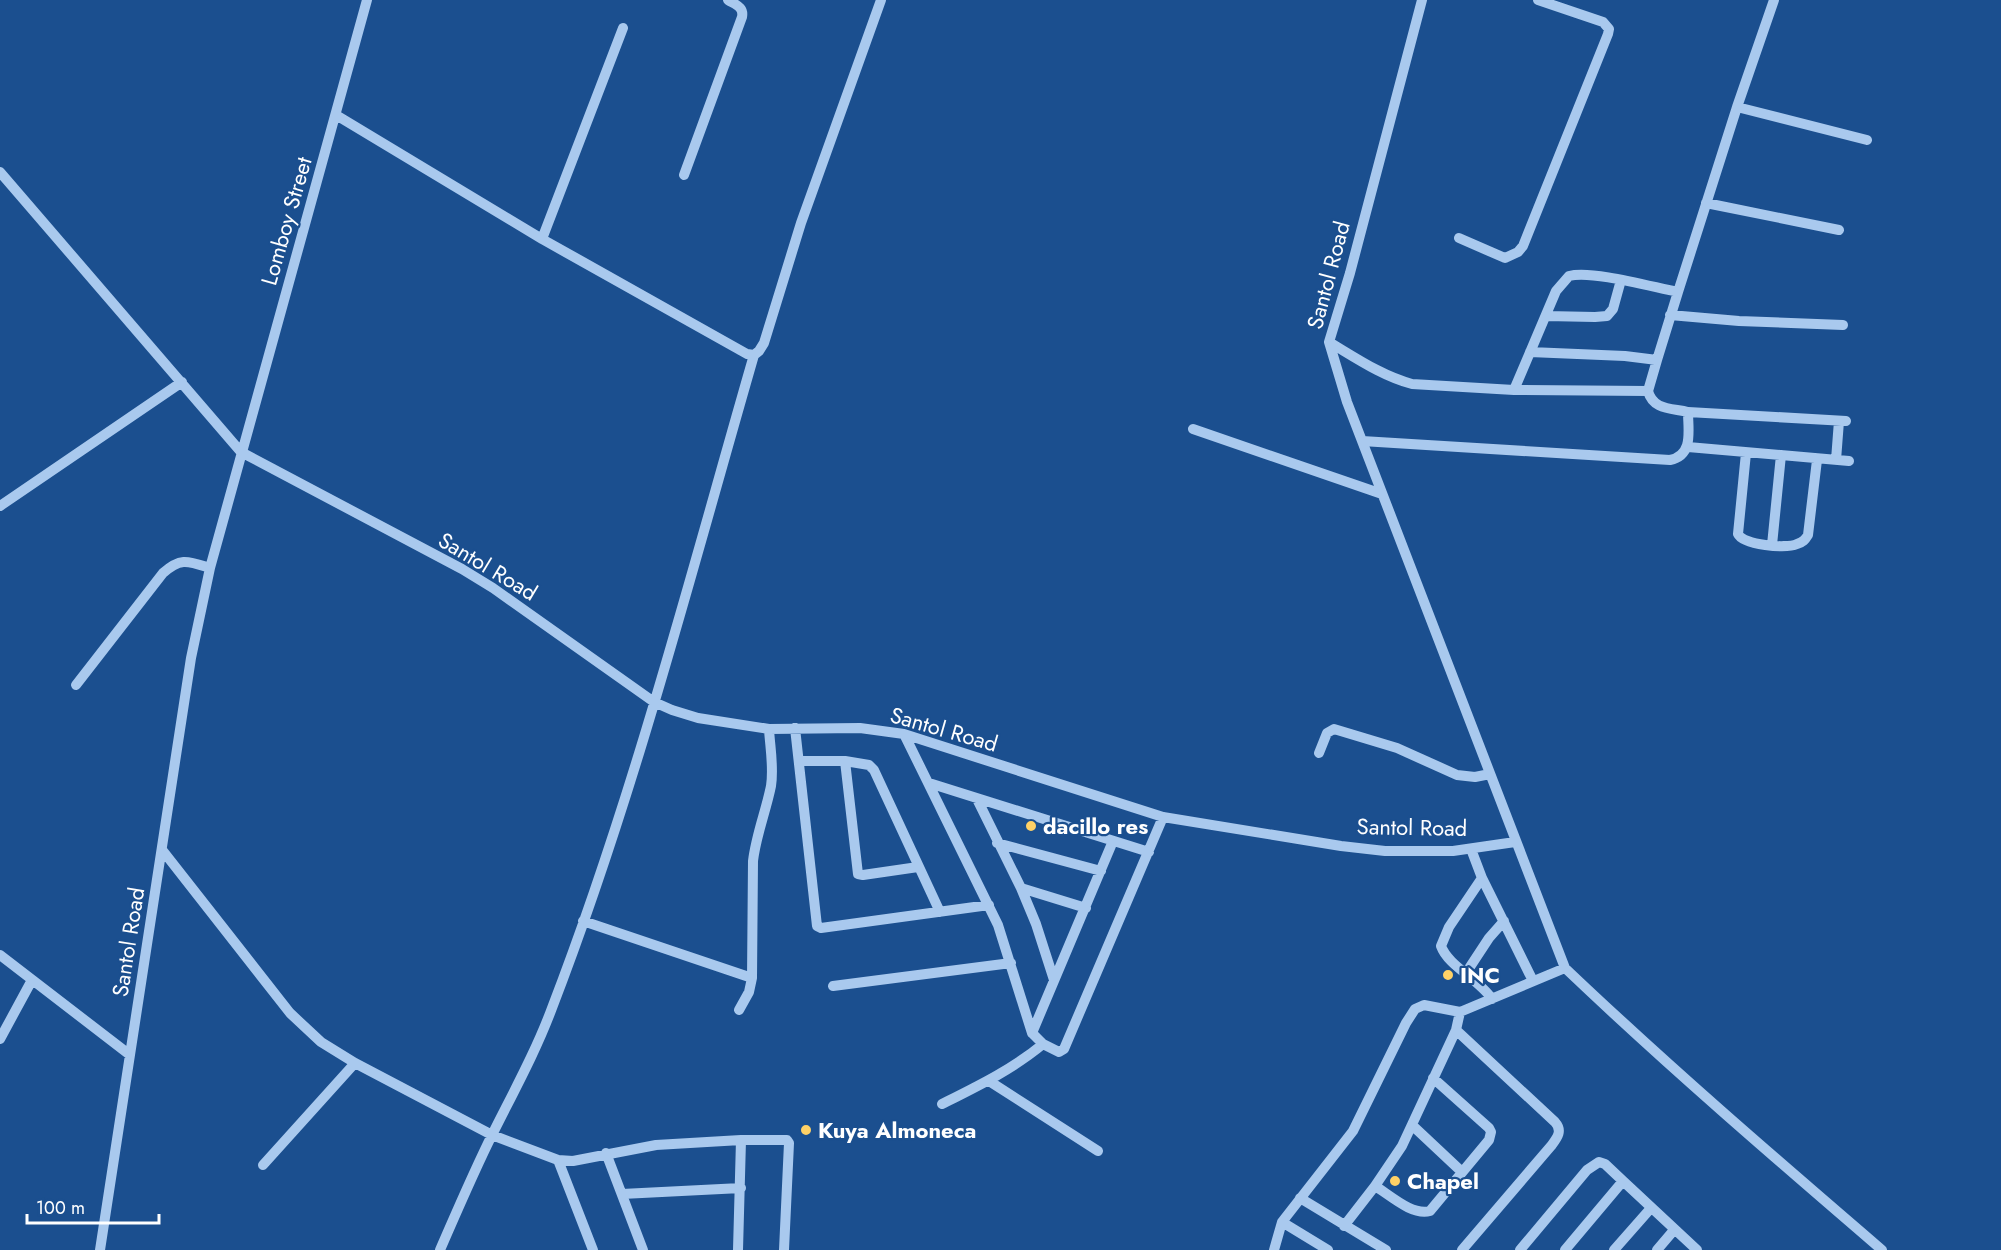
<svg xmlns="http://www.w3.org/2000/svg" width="2001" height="1250" viewBox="0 0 2001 1250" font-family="Jost,sans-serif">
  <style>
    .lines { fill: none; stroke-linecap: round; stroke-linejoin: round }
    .minor { stroke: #a9c9ee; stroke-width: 10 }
    .poi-dot { fill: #ffd166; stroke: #1b4f8f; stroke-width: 2 }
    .labels { text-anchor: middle; stroke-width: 4.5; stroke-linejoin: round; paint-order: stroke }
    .street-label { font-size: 22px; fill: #fff; stroke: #1b4f8f }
    .poi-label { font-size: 22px; font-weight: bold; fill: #fff; stroke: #1b4f8f; text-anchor: start }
  </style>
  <rect width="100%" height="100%" fill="#1b4f8f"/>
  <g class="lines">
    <!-- minor -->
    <path class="minor" d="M1422,0l-72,273 -21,69 18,60 218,566c103,98 210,190 317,282
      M1737,107l130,33
      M336,115l206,124 205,115 7,1 5,-4 5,-8 37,-120 80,-223
      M0,172l241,280 221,117 31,19 161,114 18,8 26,8 71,11 91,-1 44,6 259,83 178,29 44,5h68l62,-9
      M684,175l58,-158c2,-10 -6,-12 -14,-17
      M1706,203l133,27
      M1459,238l46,20 13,-6 5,-6 85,-212 1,-5 -6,-7 -65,-22
      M542,239l81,-211
      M1670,315l69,6 104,4
      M1546,316l49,1 12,-1 6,-7 8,-29
      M1329,342c27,16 53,34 83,42l102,6 134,1c5,19 23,17 40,21 0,18 6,43 -18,48l-308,-19
      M1530,352l95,4 32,4 21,-68
      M1514,390l42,-99 13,-15c23,-6 83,11 109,16l59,-185 37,-107
      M1648,391l9,-31
      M1688,412l158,9
      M1193,429l189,65
      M1688,447l161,14
      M1746,453l-8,81c5,11 48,15 59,10 6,-2 8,-4 11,-9l9,-75
      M1836,460l3,-39
      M0,506l182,-124
      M1772,545l9,-90
      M76,685l87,-112c18,-16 25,-12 47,-5
      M795,728l22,198 4,2 168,-23
      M904,734l94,191 34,108 11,11 16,8 5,-3 99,-232
      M1319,753l8,-20 7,-4 63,19 60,27 18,2 15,-3
      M799,761h46l24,4 5,5 66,142
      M845,761l13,113 5,1 55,-8
      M929,783l220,69
      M977,799l44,89 15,36 18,56
      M997,843l104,28
      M1471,849l11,29 51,103
      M163,851l127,162 31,29 34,21 137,72 66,25 35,90
      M1482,878l-33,49 -8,19c7,20 39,34 51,53
      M1021,888l65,20
      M583,921l169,57
      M0,955l130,100
      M1466,973l23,-35 15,-17
      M833,986l178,-23
      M739,1010l10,-18 3,-14 1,-117c3,-26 13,-50 18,-75 3,-19 -1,-39 -2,-57
      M1456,1030l99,92c8,9 2,16 -4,24l-89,104
      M1032,1033l81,-192
      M0,1039l32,-59
      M989,1081l109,70
      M942,1104c36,-18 71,-35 101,-60
      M1413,1126l49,46
      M606,1153l37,97
      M558,1160l15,1 83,-16 85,-5h46l2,3 -5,107
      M263,1165l92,-102
      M1375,1186c15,9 37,30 55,25l59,-71 2,-8 -2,-4 -56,-50
      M622,1194l119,-6
      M1300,1198l86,52
      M1282,1222l46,28
      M1344,1226l31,-40 27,-40 54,-116 4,-18
      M100,1250l91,-592 19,-90 157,-568
      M440,1250c17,-39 34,-79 53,-117 21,-42 43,-82 59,-125 82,-213 139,-435 202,-653
      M738,1250l3,-110
      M1274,1250l8,-28 71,-91 53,-108 9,-14 9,-4 36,7 105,-44
      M1520,1250l67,-80 12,-8 6,2 18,17 74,69
      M1565,1250l58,-69
      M1614,1250l37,-42
      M1657,1250l17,-20"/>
  </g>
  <!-- markers -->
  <g class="poi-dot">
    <circle cx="1031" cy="826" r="6"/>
    <circle cx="1448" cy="975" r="6"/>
    <circle cx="806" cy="1130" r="6"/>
    <circle cx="1395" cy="1181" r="6"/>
  </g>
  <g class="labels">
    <!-- street labels -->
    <g class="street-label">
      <text transform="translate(286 221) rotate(-74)" y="8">Lomboy Street</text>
      <text transform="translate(1328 275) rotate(-75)" y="8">Santol Road</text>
      <text transform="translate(488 566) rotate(31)" y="8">Santol Road</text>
      <text transform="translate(944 729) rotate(16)" y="8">Santol Road</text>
      <text transform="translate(1412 827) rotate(1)" y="8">Santol Road</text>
      <text transform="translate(128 942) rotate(-81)" y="8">Santol Road</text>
    </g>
    <!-- poi labels -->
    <g class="poi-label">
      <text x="1043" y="834">dacillo res</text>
      <text x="1460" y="983">INC</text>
      <text x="818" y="1138">Kuya Almoneca</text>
      <text x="1407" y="1189">Chapel</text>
    </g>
  </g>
  <!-- scale -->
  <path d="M27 1214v9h132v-9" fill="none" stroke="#ffffff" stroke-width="3"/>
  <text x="36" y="1214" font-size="18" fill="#ffffff" stroke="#1b4f8f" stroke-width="4.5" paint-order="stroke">100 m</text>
</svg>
